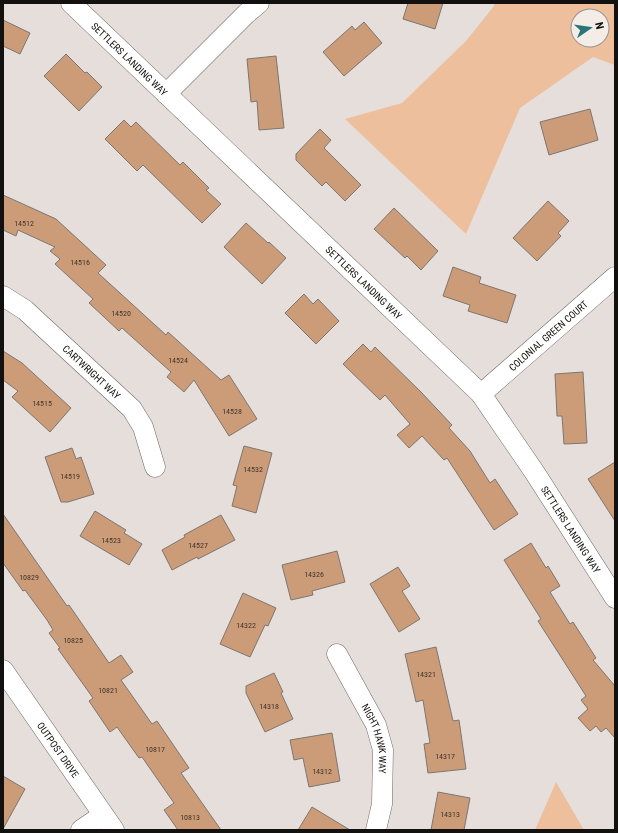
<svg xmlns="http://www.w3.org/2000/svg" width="618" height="833" viewBox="0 0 618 833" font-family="'Roboto Condensed',sans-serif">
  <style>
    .green { fill: #eebf9c; fill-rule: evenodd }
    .building { fill: #cc9c79; stroke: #7c7671 }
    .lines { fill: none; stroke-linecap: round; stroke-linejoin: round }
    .street-casing { stroke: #6e6864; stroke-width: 21 }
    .street { stroke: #fff; stroke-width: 20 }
    .labels { text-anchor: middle; stroke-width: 3; stroke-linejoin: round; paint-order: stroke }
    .number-label { font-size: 8px; fill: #41342a }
    .street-label { font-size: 10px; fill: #13110f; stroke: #f3ece7 }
  </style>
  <rect width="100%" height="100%" fill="#e5deda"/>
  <!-- green -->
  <path class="green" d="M494,3h121v62l-22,-8 -73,51 -54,126 -121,-115 57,-16 64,-62 28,-35zM578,16h24v24h-24z
    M556,782l28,48h-49z"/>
  <!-- building -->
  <path class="building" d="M408,3h35l-8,26 -32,-10z
    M3,20l27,13 -10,21 -17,-8z
    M364,22l18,21 -38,33 -21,-24 29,-26 3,4z
    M66,54l19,19 2,-1 15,15 -23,24 -35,-35z
    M276,56l8,72 -25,2 -2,-29 -6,1 -4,-43z
    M590,109l8,31 -49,15 -9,-33z
    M124,120l7,7 5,-5 44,43 3,-3 26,26 -3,2 15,14 -19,19 -59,-58 -6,6 -32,-32z
    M320,129l11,11 -7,8 37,37 -16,16 -19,-19 -4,4 -26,-26v-6z
    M3,195l53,24 50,46 -8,8 68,62 2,-3 53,48 8,-5 28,44 -28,17 -35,-56 -10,12 -17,-15 4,-5 -49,-44 -3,3 -30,-28 4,-4 -38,-35 5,-5 -10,-8 5,-4 -37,-17 -2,6 -13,-6z
    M548,201l21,20 -11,12 3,3 -24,25 -24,-23z
    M394,208l44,43 -17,19 -14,-14 -2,2 -31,-29z
    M246,223l22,20 1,-1 17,16 -24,26 -38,-37z
    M453,267l28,10 -2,6 37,12 -9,28 -39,-12 2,-6 -27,-9z
    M304,294l9,10 5,-5 21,22 -23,23 -31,-31z
    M363,344l8,8 4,-5 46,45 31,33 -3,3 21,23 20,32 5,-4 23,35 -24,16 -47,-72 -3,2 -22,-24 -13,12 -12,-13 13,-11 -25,-29 -5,5 -37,-36z
    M3,351l19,12 49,45 -21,24 -38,-35 6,-6 -15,-11z
    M583,372l4,71 -23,1 -2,-28h-5l-2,-42z
    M244,446l28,7 -16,60 -24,-7 5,-20 -4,-1z
    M72,448l4,11 5,-2 13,37 -26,8h-7l-16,-45z
    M615,462v59l-27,-42z
    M95,511l31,19 -2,3 18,11 -13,21 -49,-29z
    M3,514l64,92 2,-1 40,58 12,-8 12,17 -12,8 31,44 5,-3 32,47 -8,5 40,57h-43l-14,-20 10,-7 -32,-46 -3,1 -22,-31 -7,5 -21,-31 4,-3 -35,-49 2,-1 -11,-15 4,-3 -6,-10 -22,-30 -2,1 -20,-28z
    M221,515l14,25 -37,19 -1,-2 -25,13 -10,-20 23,-13 -1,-2z
    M531,543l15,25 2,-2 12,20 -10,6 20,32 3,-2 23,36 -3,2 22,26v52l-9,-10 -5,4 -5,-6 -6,5 -12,-13 10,-9 -7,-9 5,-4 -48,-75 3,-2 -37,-59z
    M337,551l8,31 -33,9 1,4 -22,5 -9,-35z
    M398,567l12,19 -8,5 18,28 -21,13 -29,-48z
    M243,593l33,15 -8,18 -3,-1 -15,32 -30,-13z
    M436,647l17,74 6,-1 7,49 -38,4 -4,-29 6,-1 -7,-43 -7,2 -11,-48z
    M274,673l9,19 -2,1 12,26 -28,13 -19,-39v-7z
    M332,733l8,48 -31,6 -6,-29 -9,2 -4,-20z
    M3,776l22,13 -22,40z
    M438,792l32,6 -6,32h-33z
    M312,807l38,23h-52z"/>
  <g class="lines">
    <!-- street casing -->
    <g class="street-casing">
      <g id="street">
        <path id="s1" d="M71,3l410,391 54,79 80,125"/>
        <path d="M166,94l80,-80 13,-11"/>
        <path id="s2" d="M3,296l22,14 107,99 11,18 12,40"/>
        <path id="s3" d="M481,394l134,-117"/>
        <path id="s4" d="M337,654l39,71 7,25 -1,54 -6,26"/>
        <path id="s5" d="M3,670l111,160"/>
        <path d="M81,830l22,-15"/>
      </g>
    </g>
    <!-- street -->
    <use href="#street" class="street"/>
  </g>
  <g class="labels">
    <!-- number labels -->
    <g class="number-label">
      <text x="24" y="226">14512</text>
      <text x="80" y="265">14516</text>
      <text x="121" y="316">14520</text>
      <text x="178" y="363">14524</text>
      <text x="42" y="406">14515</text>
      <text x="232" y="414">14528</text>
      <text x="253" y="472">14532</text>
      <text x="70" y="479">14519</text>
      <text x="111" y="543">14523</text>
      <text x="198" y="548">14527</text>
      <text x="314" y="577">14326</text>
      <text x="29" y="580">10829</text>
      <text x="246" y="628">14322</text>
      <text x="73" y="643">10825</text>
      <text x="426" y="677">14321</text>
      <text x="108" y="693">10821</text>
      <text x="269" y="709">14318</text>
      <text x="155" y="752">10817</text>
      <text x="445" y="759">14317</text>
      <text x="322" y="774">14312</text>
      <text x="450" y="817">14313</text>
      <text x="190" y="820">10813</text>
    </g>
    <!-- street labels -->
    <g class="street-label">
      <text dy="4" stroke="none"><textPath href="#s1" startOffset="81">SETTLERS LANDING WAY</textPath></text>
      <text dy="4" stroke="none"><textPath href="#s1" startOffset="405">SETTLERS LANDING WAY</textPath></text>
      <text dy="4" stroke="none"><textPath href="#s3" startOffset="89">COLONIAL GREEN COURT</textPath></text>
      <text dy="4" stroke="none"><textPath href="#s2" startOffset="117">CARTWRIGHT WAY</textPath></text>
      <text dy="4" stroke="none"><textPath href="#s1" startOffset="729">SETTLERS LANDING WAY</textPath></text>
      <text dy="4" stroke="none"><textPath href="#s4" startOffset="94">NIGHT HAWK WAY</textPath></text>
      <text dy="4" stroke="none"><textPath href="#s5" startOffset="97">OUTPOST DRIVE</textPath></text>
    </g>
  </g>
  <!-- border -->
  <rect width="618" height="833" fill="none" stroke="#13110f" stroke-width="8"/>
  <!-- north arrow -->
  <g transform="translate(590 28) rotate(77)"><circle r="19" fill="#f3ece7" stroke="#999491"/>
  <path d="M0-3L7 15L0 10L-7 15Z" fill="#297475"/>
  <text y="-6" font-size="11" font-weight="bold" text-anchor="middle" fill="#13110f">N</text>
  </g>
</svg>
